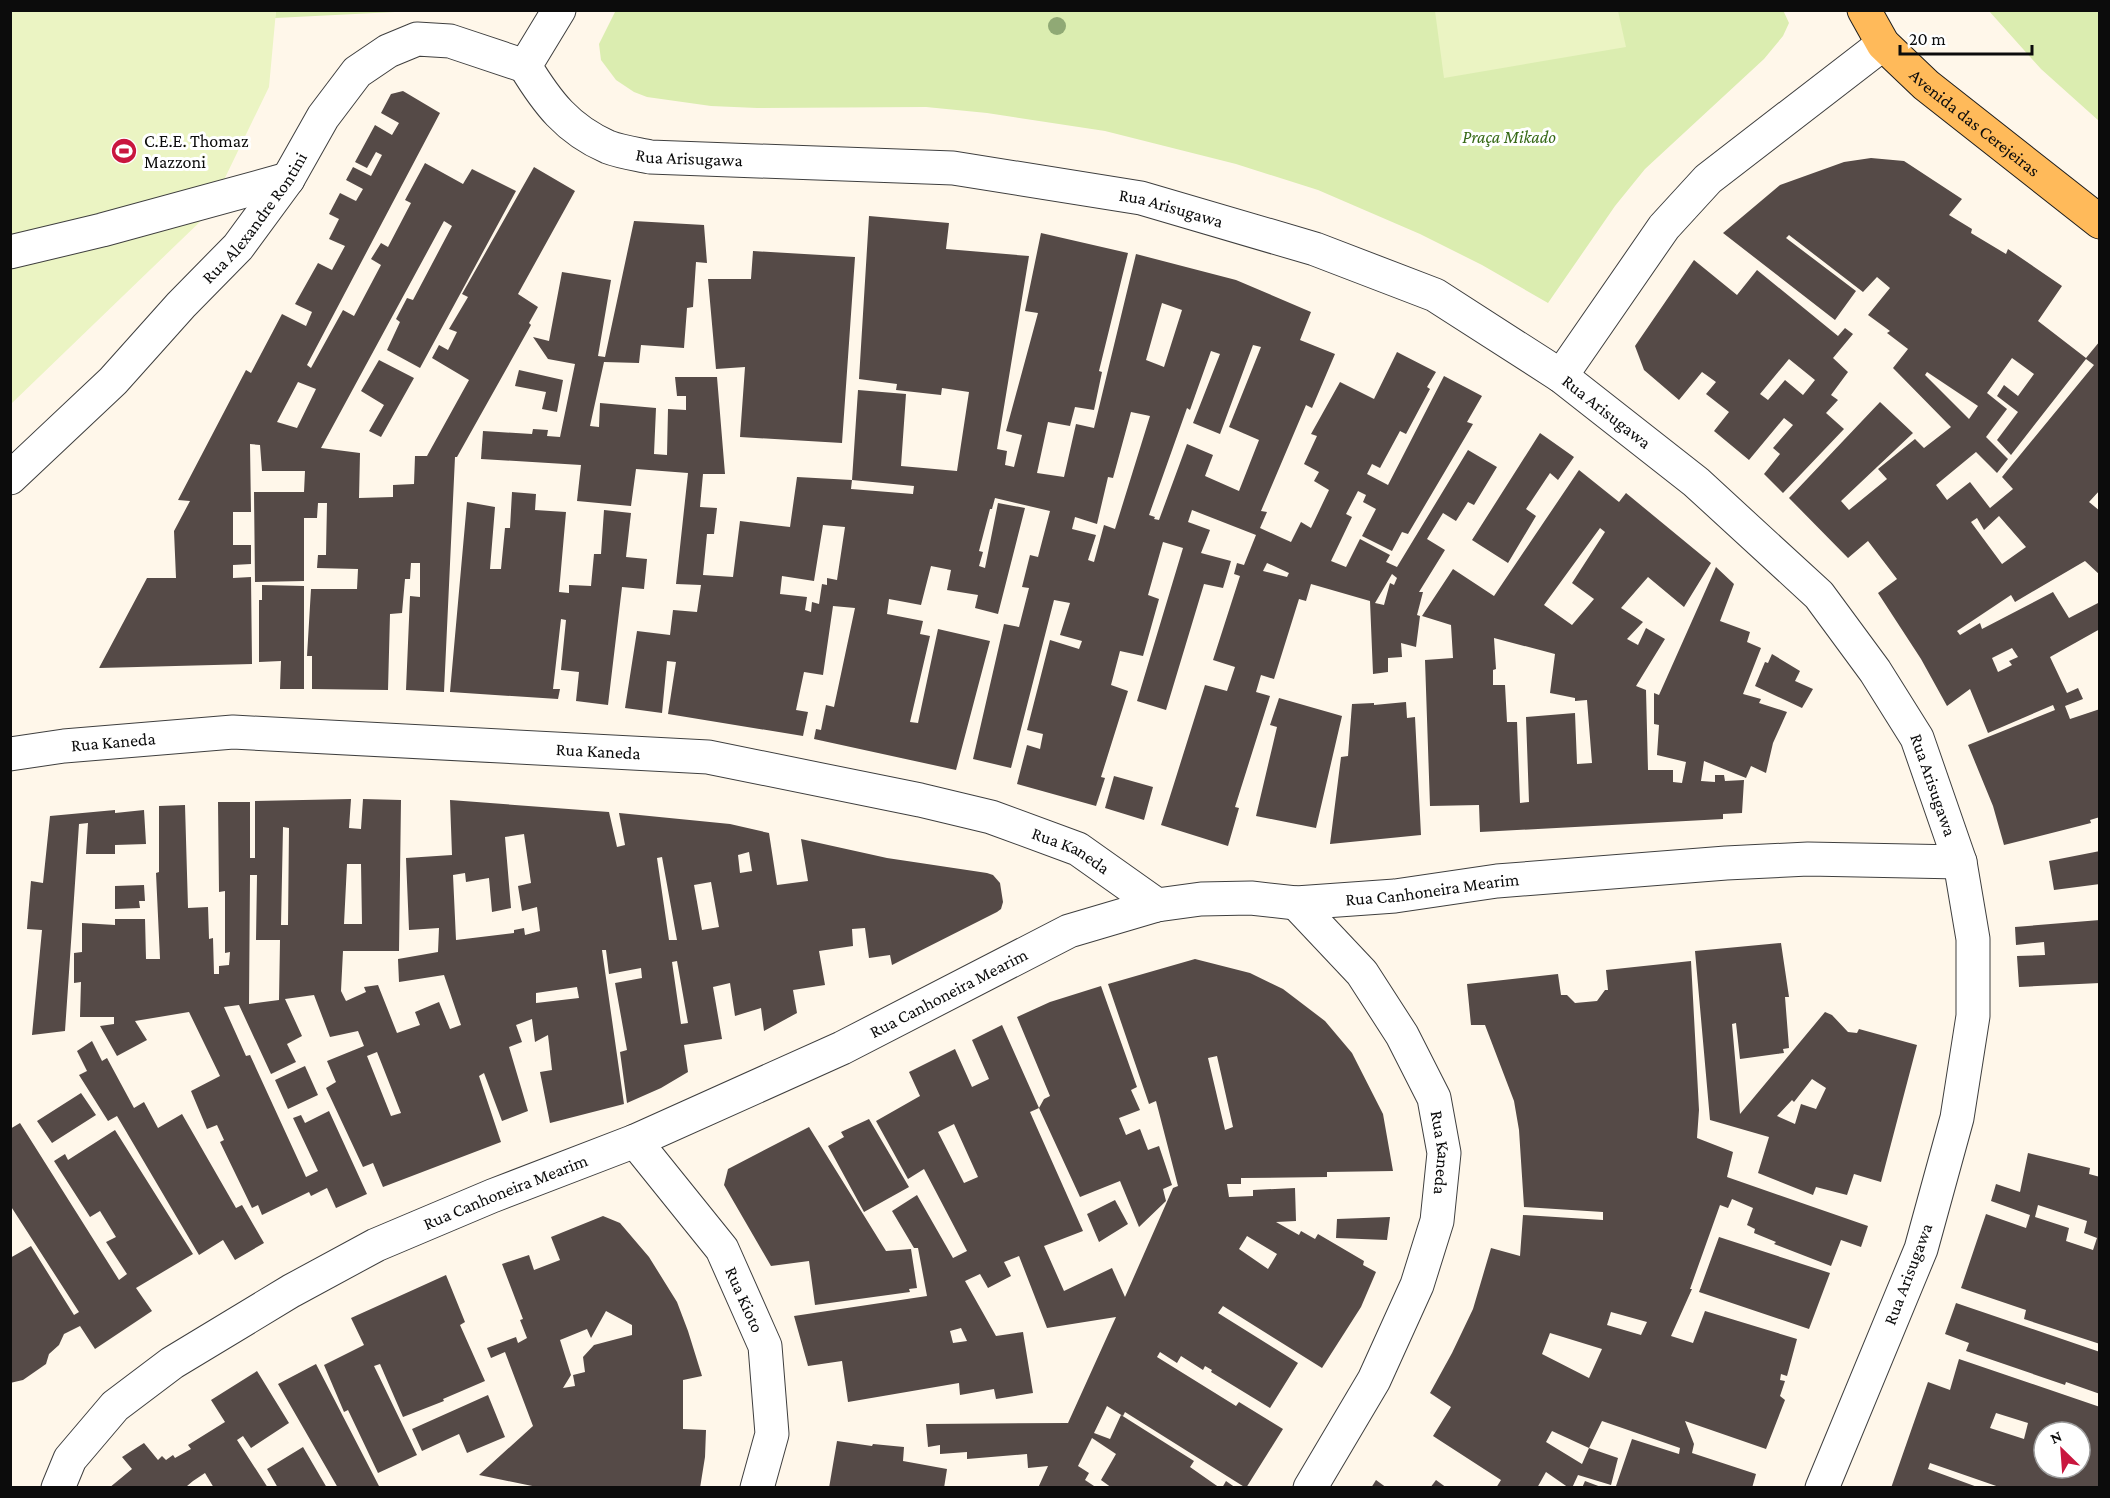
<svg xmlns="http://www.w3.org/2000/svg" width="2110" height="1498" viewBox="0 0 2110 1498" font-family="'Crimson Pro',serif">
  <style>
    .green { fill: #dbedb0 }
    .pitch { fill: #ebf4c3 }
    .building { fill: #554a47; fill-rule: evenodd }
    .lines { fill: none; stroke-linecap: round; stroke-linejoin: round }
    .minor-casing { stroke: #3f3f3f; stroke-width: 35 }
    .major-casing { stroke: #1d1d1d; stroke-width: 35 }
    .minor { stroke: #fff; stroke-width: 33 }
    .major { stroke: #ffba5a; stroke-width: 33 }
    .tree { fill: #90a975 }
    .labels { text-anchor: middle; stroke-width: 6; stroke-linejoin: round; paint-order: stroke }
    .street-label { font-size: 18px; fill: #0c0c0c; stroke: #fff }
    .park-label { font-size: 18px; font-style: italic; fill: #366916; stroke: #fff }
    .poi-label { font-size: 18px; fill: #0c0c0c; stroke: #fff; text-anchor: start }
  </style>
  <rect width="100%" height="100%" fill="#fff7ea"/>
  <!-- green -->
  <path class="green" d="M616,10h1167l6,13 -6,13 -19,23 -119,110 -30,37 -67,97 -66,-38 -62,-31 -102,-44 -82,-26 -131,-33 -118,-18 -61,-6 -169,1 -46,-2 -64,-9 -13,-5 -18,-12 -15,-20 -2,-16z
    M276,11h139l-140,7z
    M1989,11h110v110l-58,-52z"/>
  <!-- pitch -->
  <path class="pitch" d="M11,11h265l-7,76 -62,128 -196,189z
    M1435,11h183l8,36 -182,31z"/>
  <!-- building -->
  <path class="building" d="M403,91l37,22 -133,252 4,3 32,-58 11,6 27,-51 -10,-6 10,-16 7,4 23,-44 -6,-3 20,-37 38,21 9,-15 44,22 -96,177 -33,-18 13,-28 -4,-3 11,-21 6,2 39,-74 -8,-5 -123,227 39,5 -1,45 34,-1v-12l21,-1 1,-28h12l42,-76 -37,-22 7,-13 9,5 9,-18 -8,-3 19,-32 -6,-3 72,-127 41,24 -57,103 20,13 -9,16 2,2 -74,132h-2l-11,235 -38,-2 4,-94 10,1v-34h-9l-1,16h-5l-3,34 -12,1 -2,76 -76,-1v-33h-5l4,-67h46l1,-20 -41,-1 1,-13h8l1,-52h-9l-1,15h-13v63l-49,1 -1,-90h50l1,-21h-43l-2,-26 -10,-1 1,68h-18v33h18v19l-18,1v13l18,-1 1,87 -153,4 48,-90h29l-2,-47 16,-30 -12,-1 68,-130 5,3 31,-59 24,12 6,-14 -17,-8 23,-41 14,7 13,-24 -16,-7 10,-20 -10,-5 11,-21 16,8 7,-12 -17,-9 7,-13 18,9 11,-21 -6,-3 -9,16 -12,-6 20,-37 17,10 7,-12 -18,-10 10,-19zM298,382l18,7 -19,39 -20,-6z
    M1871,158l33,3 58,38 -13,16 23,14 -1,4 35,21 2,-5 54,37 -24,35 48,37 14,-17v149l-11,12 11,9v64l-15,-14 -70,41 -4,-7 -54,36 3,4 20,-12 2,6 71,-37 16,26 31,-16v27l-50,28 17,36 11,-5 5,11 -18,7 5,13 30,-10v108l-10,3 1,3 -87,22 -11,-39 -25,-61 87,-35 -2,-5 -65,28 -18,-44 -23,17 -26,-47 -43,-66 19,-14 -29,-38 -20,17 -59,-60 91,-96 33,31 -72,68 8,9 38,-31 -9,-10 37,-30 9,9 27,-21 -58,-59 15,-19 -21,-16 3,-2 -22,-16 22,-27 -13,-11 -14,15 -74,-57 -3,3 70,53 -21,29 -112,-87 57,-48 64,-23zM2012,358l22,16 -16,22 -14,-11 -7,11 21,16 -21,28 14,15 75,-96 8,6 -92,112 11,12 -23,19 -20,-26 -23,18 -11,-15 40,-33 21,21 11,-14 -22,-22 21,-28 -20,-16zM1927,372l51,34 -9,13 -44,-44zM1999,516l27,31 -24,17 -31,-42 6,-4 7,12zM2012,648l6,9 -9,4 3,4 -14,7 -6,-14z
    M869,216l80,7 -3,26 83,7 -32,193 10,2 -2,14 9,2 8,-32 -16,-4 32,-118 -13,-2 16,-78 87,20 -29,118 3,1 -8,38 -19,-3 -5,19 -22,-4 -11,51 27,4 12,-53 18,4 42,-174 100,26 75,32 -11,28 35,14 -23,54 -6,-3 -45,106 6,1 -7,16 31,14 10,-20 10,6 18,-38 -15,-9 5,-9 -15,-8 13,-28 -6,-2 29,-52 34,17 23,-47 39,20 -9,15 3,2 -24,45 -6,-3 -20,37 -8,-4 -5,10 21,11 56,-109 38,20 -15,26 6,2 -65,110 -6,-2 -10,19 -30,-15 14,-27 -13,-7 3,-7 -8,-4 -12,23 6,3 -21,44 15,6 14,-28 30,16 -4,7 11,5 71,-117 29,17 -23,38 -6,-3 -12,19 -13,-8 -16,26 18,11 -26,42h4l-6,23 3,1 -4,31 -15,-4 1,14 -14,1v14l-15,2 -3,-73 -59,-17 -5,17 -7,-2 -25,80 -13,-4 -5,17 14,4 -35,111 4,1 -11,38 -67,-21 44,-140 22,6 8,-24 -22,-7 27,-84 -6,-2 3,-11 7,2 12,-30 -64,-25 -4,12 22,8 -9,23 30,8 -8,27 -19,-4 -38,126 -29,-9 46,-153 -20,-6 -15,53 11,4 -16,57 -23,-5 -9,34 17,6 -27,86 4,1 -9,28 -79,-22 10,-39 13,4 3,-15 -16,-4 23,-90 29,9 3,-8 -22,-6 10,-32 -16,-3 -43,168 -38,-9 31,-135 15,3 10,-39 -7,-1 8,-32 8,2 12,-46 -55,-13 -3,11h-2l-11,42 4,1 -4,14 6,2 13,-65 27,5 -27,106 -23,-6 3,-13 -31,-5 4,-20 -20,-4 -10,39 -32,-6 -2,15 36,7 -3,13 10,2 -20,86 8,1 20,-94 52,12 -34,129 -142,-31 2,-10 5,1 5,-25 8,2 21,-99 -22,-2 -10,69 -19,-3 -8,38 12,2 -5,24 -135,-22 8,-52 -9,-1 -5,52 -37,-5 12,-77 33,4 3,-25 24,2 4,-27 -25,-1 12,-111 -52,-4 -5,37 -54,-5 4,-36 -100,-6 2,-28 49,3 1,-5 15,1 -1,6 13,1 15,-73 -27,-5 -15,-22 16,4 13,-69 49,8 -13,76 7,1 29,-136 70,4 3,38 -11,-1 -3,45 -6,1 -3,40 -43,-3 -2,18 -35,-1 -14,64 9,1 1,-24 56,5 -2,46 13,1 1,-46 18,1v-14h-9l-2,-19h42l8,97h-22l-3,33 17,1 -3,26h-7l-4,41 30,2 7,-56 50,6 7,-50 55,3 -1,9 62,5 1,-8 -62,-6 6,-90 48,4 -5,72 56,5 12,-79 -27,-4 -1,7 -45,-5 1,-6 -38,-5zM1162,303l20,7 -18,57 -18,-7zM1253,345l8,2 -32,80 30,13 -20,51 -34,-15 8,-21 -26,-11 -28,76 -5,-1 1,-2 -6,-2 38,-107 3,2 21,-59 9,3 -27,69 27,11zM1131,412l19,4 -35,113 -11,-4 -10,37 -6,-2 8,-25 -24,-6 3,-12 22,7 11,-47 5,1zM823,525l22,2 -8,53 -10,-2v7l-5,-1 -3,20 -7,-2 -1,10 -6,-2 2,-13 -27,-3 2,-18 32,5zM1267,563l22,10 -2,4 -24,-6zM1392,574l5,4 -3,7 -4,-2 -6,22 -9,-2z
    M753,251l102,6 -13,186 -102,-6 5,-70 -29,2 -8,-90h43z
    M1694,260l43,35 20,-25 81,66 7,-8 8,6 -20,24 15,14 -17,23 7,5 -12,13 18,16 -61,64 -19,-19 16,-20 -7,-6 20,-23 -9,-7 -35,42 -35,-29 15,-19 -23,-18 10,-12 -14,-10 -23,28 -35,-30 -9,-24zM1789,359l26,21 -12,15 -18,-15 -17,20 -8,-6z
    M379,360l35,18 -33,59 -12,-6 15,-26 -23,-14z
    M519,370l44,10 -6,32 -15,-3 4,-17 -31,-6z
    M1540,433l34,24 -16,23 -8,-7 -24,36 10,7 -28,47 -36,-23z
    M1579,470l40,32 7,-9 85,70 -27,44 -36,-30 -27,31 22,14 -16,17 11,6 8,-17 19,11 -29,47 10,4 2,80h25v12l9,1 4,-21 -29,-7 2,-30 -5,-1v-31l5,2 57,-128 18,17 -14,37 30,11 -3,10 14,6 -18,46 18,5 -2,4 28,9 -14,31 -7,30 -15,-7 -5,12 -42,-17 -3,20 14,1v-7h9l1,6 19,-1 -2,33 -19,1v5l-243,13 -1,-27 -49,1 -5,-146 28,-2 -2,-33 -29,-9 31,-47 41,27zM1600,528l5,4 -33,51 22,16 -22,26 -28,-20zM1494,638l61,16 -5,39 25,5v3l12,-1 5,63 -15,1 -2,-51 -49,4 3,85 -9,1 -3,-81h-10l-2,-37h-12v-15l3,-1z
    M512,492l24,2 -1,16 31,2 -7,80 10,1v-8l22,1 3,-32h7l3,-44 27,3 -5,44 21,2 -3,30 -22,-2 -14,118 -32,-4 3,-29 -18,-2 5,-50 -5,-1 -8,70h7l-2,10 -108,-7 17,-190 28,5 -5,62h11l4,-41h5z
    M262,585l42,1v103h-24l1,-28 -22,1v-62h3z
    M1772,654l28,17 -5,10 18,8 -11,19 -47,-22 10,-24 3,1z
    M1279,698l63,18 -26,112 -60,-12 21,-89 -7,-2z
    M1406,702l1,16 8,-1 6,118 -91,9 11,-87 7,-1 4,-52 22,-1v2z
    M1114,776l39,11 -9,33 -39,-12z
    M351,799l-2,29 12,1 2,-30 38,1 -2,151h-56l-2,40 5,10 20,-9 -2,-5 14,-2 19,48 23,-8 -5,-13 24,-10 11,27 11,-4 -17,-50 -45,7 -1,-23 40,-7 1,-24 -30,2 -3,-72 46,-3 -2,-55 159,12 8,35 8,-2 -6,-32 111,11 39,9 8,52 31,-4 -7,-42 86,19 100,15 6,2 7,8 3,19 -2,7 -4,3 -105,53 -2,-10 -21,3 -4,-30 -13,1 1,17 -34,5 6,34 -32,5 4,23 -33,18 -3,-23 -26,8 -5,-33 -17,4 9,52 -38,6 4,27 -27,16 -34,15 -7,-51 7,-2 -12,-67 27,-5 -1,-10 -32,6 -3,-24h-4l22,154 -74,19 -10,-51 12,-2 -4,-35 -13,7 -3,-23 -16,6 6,17 -13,5 19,64 -26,10 -18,-48 -5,3 22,66 -118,45 -10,-24 -10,4 -37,-79 10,-6 -9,-21 37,-15 -6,-15 -28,6 -16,-42 -29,4 17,37 -15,8 9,18 -25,12 -32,-69 -15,2 22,49 4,-1 56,122 12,-6 -25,-53 8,-3 4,8 24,-12 38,83 -31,14 -9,-20 -16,8 -2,-4 -47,23 -4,-10 -6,3 -32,-66 4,-2 -7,-15 -10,4 -16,-38 29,-15 -31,-64 -54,9 12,19 -30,16 -17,-30 14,-2v-7h-34l1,-35 -7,1v-30l8,-1v-29l33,2v-6h30l1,40h14l-4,-86 3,-1v-66l26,-1 3,103 20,-1 1,32 4,-1 1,36h5v-8l10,-1 1,-13 -5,1v-62l-6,1 -1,-90h32v56h5v-57zM283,827l6,1 -1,97h-7zM524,834l7,49 -13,3 4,25 15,-4 3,24 -15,4 -1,-7 -10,2v3l-58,7 -3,-65 12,-2 1,9 23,-4 3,34 19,-4 -6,-71zM749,852l3,19 -12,2 -2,-18zM662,857l15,83h-8l-12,-82zM347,864h14l1,60h-18zM250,875h7l-1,65h24l-1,60 -30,4zM711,882l8,45 -17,3 -8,-45zM677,961l11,62 -7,1 -9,-62zM577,987l2,11 -43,5v-10zM377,1052l24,61 -10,3 -24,-60z
    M115,810v3l29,-3 2,34 -31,1v9h-29l2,-31 -9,1 -14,207 -33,4 10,-105 -15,-1 4,-48 12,2 7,-67z
    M2100,851v33l-46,6 -5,-29z
    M144,885l1,16h-6l1,7 -25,1v-23z
    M2100,920v63l-81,4 -2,-31 28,-1 -1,-13 -28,3 -1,-18z
    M1781,943l8,54h-4l4,51 -6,1 1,4 -44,6 -4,-36 -4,1 8,90 85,-102 7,3 16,17 9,1 2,-4 58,16 -36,137 -27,-8 -7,21 -31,-8 -3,8 -55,-22 11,-36 -59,-17 -15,-169zM1812,1079l14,9 -10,21 -15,-5 -6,20 -18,-8 15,-16 2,2z
    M1195,959l55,14 33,16 42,32 27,32 31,61 10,57 -66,1v5l-86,1v6h-14l2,13 24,-1v-6l42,-2 1,33 -20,1 23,13 2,-4 14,8 3,-5 46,27 -1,4 13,7 -15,35 -39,61 -99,-62 -5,7 80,50 -28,45 -59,-36 1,-2 -7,-4 -2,4 -22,-14 -4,7 -17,-11 -3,5 79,49 3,-4 44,27 -37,59 -121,-76 -2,4 -16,-10 -13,27 16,6 11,-24 73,46 -4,6 30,21h-108l-11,-8 15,-26 -24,-16 -14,28 11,7 -4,7 12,8h-59l10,-22 -20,2 -1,-14 -60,5v-7l-27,2v-9l-12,2 -2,-23 142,-1 48,-106 -69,11 -28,-72 -15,6 7,14 -23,12 -8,-14 -15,7 31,55 27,-4 10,61 -37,6 -2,-10 -34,6 -1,-12 -111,19 -6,-41 -34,5 -14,-50 133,-20 -9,-48h-4l-22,-37 25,-16 36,63 14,-7 -43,-82 -16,10 -32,-58 44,-25 -11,-24 46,-23 17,38 17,-8 -17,-39 30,-15 37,83 -9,4 53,119 -39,15 20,45 48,-23 13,29 48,-109 5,-2 -22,-85 -7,3 -41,-120zM1217,1056l16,71 -8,3 -17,-72zM954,1124l24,53 -14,6 -26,-51zM1247,1236l30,18 -9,15 -29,-20zM961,1328l6,13 -14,2 -3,-12z
    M1691,961l8,149 -2,28 36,14 -6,25 141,49 -7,21 -20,-7 -10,26 -57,-22 2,-2 -22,-9 1,-4 -8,-4 6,-17 -21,-9 -4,9 -8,-3 -30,84h2l-21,47 22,7 12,-32 92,28 -10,37 -6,-2 -1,6 5,1 -5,15 5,4 -19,49 -81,-28 9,23 -2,9 64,21 -4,14 -136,-2 16,-47 47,15 1,-6 -78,-27 -13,27 29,10 -7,27 -33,-10 -6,13h-3l-23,-16 -9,16h-41l5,-8 -68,-44 18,-29 -21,-14 22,-40 21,-44 18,-61 29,8 3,-41 80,5v-8l-79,-5 -5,-77 -5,-29 -29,-76h-14l-4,-41 91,-10 3,21h6l8,8 22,-2 8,-11h3l-2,-20zM1611,1312l36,10 -6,13 -34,-10zM1550,1333l52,16 -13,29 -47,-24zM1552,1431l37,17 -7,16 -36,-22z
    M1101,986l36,101 -6,3 9,20 -21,8 7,17 14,-6 8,21 11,-4 13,39 -9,4 3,12 -27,26 -19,-46 -40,16 -41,-89 5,-9 6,-3 -33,-79 33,-15z
    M92,1041l10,20 5,-3 27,50 10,-6 14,26 24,-14 54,94 6,-3 22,38 -29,17 -12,-20 -24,15 -82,-139 -9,5 -29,-46 8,-4 -10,-20z
    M305,1066l13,29 -30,14 -13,-29z
    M81,1093l15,22 -44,28 -15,-22z
    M869,1119l40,68 -45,25 -36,-66 16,-9 -3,-5z
    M20,1123l99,157 8,-6 -21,-32 10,-5 -16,-26 -10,6 -36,-56 11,-7 3,6 47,-30 78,124 -57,34 16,23 -57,38 -15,-23 -16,8 -5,11 -10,9 -3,10 -23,16 -13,3v-125l21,-12 43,69 5,-3 -69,-107v-76z
    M809,1127l77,124 25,-2 6,39 -8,1 1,3 -95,13 -6,-44 -38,5 -47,-81 4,-16z
    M2028,1153l62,15 -1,6 11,3v167l-76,-25 2,-9 -65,-22 25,-74 40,14 4,-13 -39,-14 5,-17 24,8zM2038,1205l49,16 -3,12 13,5 -4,12 -27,-9 3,-13 -34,-11z
    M1115,1200l13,24 -29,18 -12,-28z
    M603,1216l17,7 29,34 28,45 11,29 14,45 -19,4v49l23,1 -1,27 -5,31h-158l-63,-13 54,-49 -28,-74 -14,6 -4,-10 29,-11 2,6 9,-5 -7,-18 3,-1 -21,-55 27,-9 5,15 26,-10 -9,-23zM606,1311l26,14v10l-38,10 -11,12 2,15 -12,3 2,11 -12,2 8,-13 -11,-35 27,-11 4,9z
    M1390,1217l-3,23 -51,-2 1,-19z
    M1719,1237l111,36 -21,56 -110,-37z
    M446,1275l19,47 -5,3 25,56 -42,18 1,2 -41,16 -23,-53 -6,2 43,89 -39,18 -30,-63 -4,2 -20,-47 40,-20 -13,-27z
    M1956,1303l144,49v42l-34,-12 -1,3 -99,-34 3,-8 -24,-9z
    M1959,1359l141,48v81h-98l-72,-25 -2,6 52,19h-89l37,-106 22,8zM1996,1413l32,10 -4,16 -34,-11zM2044,1432h36v36h-36z
    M316,1364l64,124h-42l-60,-104z
    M257,1371l32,52 -38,25 -8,-12 -6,4 31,48h-54l-9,-15 -12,8 -6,5 1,2h-79l23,-19 -10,-12 22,-14 14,17 4,-4 4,4 7,-5 2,3 16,-9 -3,-4 37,-23 -14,-22z
    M488,1395l17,42 -38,16 -8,-19 -37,17 -10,-22z
    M837,1441l35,5 1,-2 31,3 -1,14 44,8 -3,19h-115z
    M303,1447l24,41h-49l-11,-19z
    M1376,1480l11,8h-16z
    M1436,1480l11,8h-17z
    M1226,1481l10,7h-14z
    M1585,1481l16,6v1h-19z"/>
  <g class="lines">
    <!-- minor casing -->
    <g class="minor-casing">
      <g id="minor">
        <path id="s1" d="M559,10l-34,56c22,36 42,63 83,81 13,5 28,7 42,10l303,11 188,30 174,51 120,46 126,81 135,106 123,113 56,76 42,67 43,124 13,77v77l-16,102 -36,131 -99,239"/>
        <path d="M10,252l92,-22 186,-51"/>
        <path d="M1561,376l103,-149 44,-48 175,-135"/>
        <path id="s2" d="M10,478l103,-97 68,-76 57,-58 50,-68 35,-62 34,-45 31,-21 29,-12 33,2 75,25"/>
        <path id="s3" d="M10,754l54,-8 169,-14 475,25 212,43 71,17 87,32 79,56"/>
        <path id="s4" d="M1296,903l66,70 40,62 32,63 10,55 -7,68 -20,64 -43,95 -64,108"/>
        <path id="s5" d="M635,1141l87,108 43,97 7,88 -15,54"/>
        <path id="s6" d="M58,1488l12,-29 45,-53 57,-43 119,-72 85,-46 116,-49 143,-55 207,-93 227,-117 88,-26 44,-6 50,-1 45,5 99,-7 102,-15 229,-18 82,-4 152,3"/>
      </g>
    </g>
    <!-- major casing -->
    <g class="major-casing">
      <g id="major">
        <path id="s7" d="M1864,10l19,34 43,41 174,137"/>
      </g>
    </g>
    <!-- minor -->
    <use href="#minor" class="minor"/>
    <!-- major -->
    <use href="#major" class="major"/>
  </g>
  <!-- trees -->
  <circle class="tree" cx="1057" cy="26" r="9"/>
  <!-- icons -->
  <defs>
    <g id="stadium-disc" transform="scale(1.35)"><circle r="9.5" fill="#c9163e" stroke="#fff"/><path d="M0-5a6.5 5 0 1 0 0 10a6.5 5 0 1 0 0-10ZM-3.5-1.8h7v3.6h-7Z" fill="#fff"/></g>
  </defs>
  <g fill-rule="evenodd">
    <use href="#stadium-disc" x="124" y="151"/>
  </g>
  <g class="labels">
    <!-- street labels -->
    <g class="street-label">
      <text dy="6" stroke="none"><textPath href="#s7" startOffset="160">Avenida das Cerejeiras</textPath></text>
      <text dy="6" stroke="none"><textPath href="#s1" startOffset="266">Rua Arisugawa</textPath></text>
      <text dy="6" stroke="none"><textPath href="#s1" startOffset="752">Rua Arisugawa</textPath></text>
      <text dy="6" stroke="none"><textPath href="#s2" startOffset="358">Rua Alexandre Rontini</textPath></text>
      <text dy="6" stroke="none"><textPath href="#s1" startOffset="1238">Rua Arisugawa</textPath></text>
      <text dy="6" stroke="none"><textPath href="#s3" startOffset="104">Rua Kaneda</textPath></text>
      <text dy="6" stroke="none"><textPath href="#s3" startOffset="590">Rua Kaneda</textPath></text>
      <text dy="6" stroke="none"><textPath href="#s1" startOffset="1742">Rua Arisugawa</textPath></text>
      <text dy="6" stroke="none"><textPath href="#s3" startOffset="1076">Rua Kaneda</textPath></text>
      <text dy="6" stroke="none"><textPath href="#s6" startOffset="1538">Rua Canhoneira Mearim</textPath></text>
      <text dy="6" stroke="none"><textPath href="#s6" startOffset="1034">Rua Canhoneira Mearim</textPath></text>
      <text dy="6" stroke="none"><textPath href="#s4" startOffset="296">Rua Kaneda</textPath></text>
      <text dy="6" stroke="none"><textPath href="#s6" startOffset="548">Rua Canhoneira Mearim</textPath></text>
      <text transform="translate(1908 1274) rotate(-69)" y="6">Rua Arisugawa</text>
      <text dy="6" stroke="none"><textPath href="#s5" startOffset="194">Rua Kioto</textPath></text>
    </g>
    <!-- park labels -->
    <g class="park-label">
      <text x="1509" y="143">Praça Mikado</text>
    </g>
    <!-- poi labels -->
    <g class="poi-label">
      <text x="144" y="147">C.E.E. Thomaz<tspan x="144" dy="21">Mazzoni</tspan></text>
    </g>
  </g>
  <!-- border -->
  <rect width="2110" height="1498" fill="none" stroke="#0c0c0c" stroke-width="24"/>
  <!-- north arrow -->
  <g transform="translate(2062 1450) rotate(335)"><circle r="28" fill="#ffffff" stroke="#9e9e9e" stroke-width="1.5"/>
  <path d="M0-4.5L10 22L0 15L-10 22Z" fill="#c9163e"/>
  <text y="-9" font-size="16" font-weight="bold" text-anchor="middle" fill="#0c0c0c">N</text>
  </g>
  <!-- scale -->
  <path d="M1900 45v9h132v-9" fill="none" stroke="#0c0c0c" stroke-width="3"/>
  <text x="1909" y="45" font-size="18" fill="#0c0c0c" stroke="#ffffff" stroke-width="4.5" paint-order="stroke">20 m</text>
</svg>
